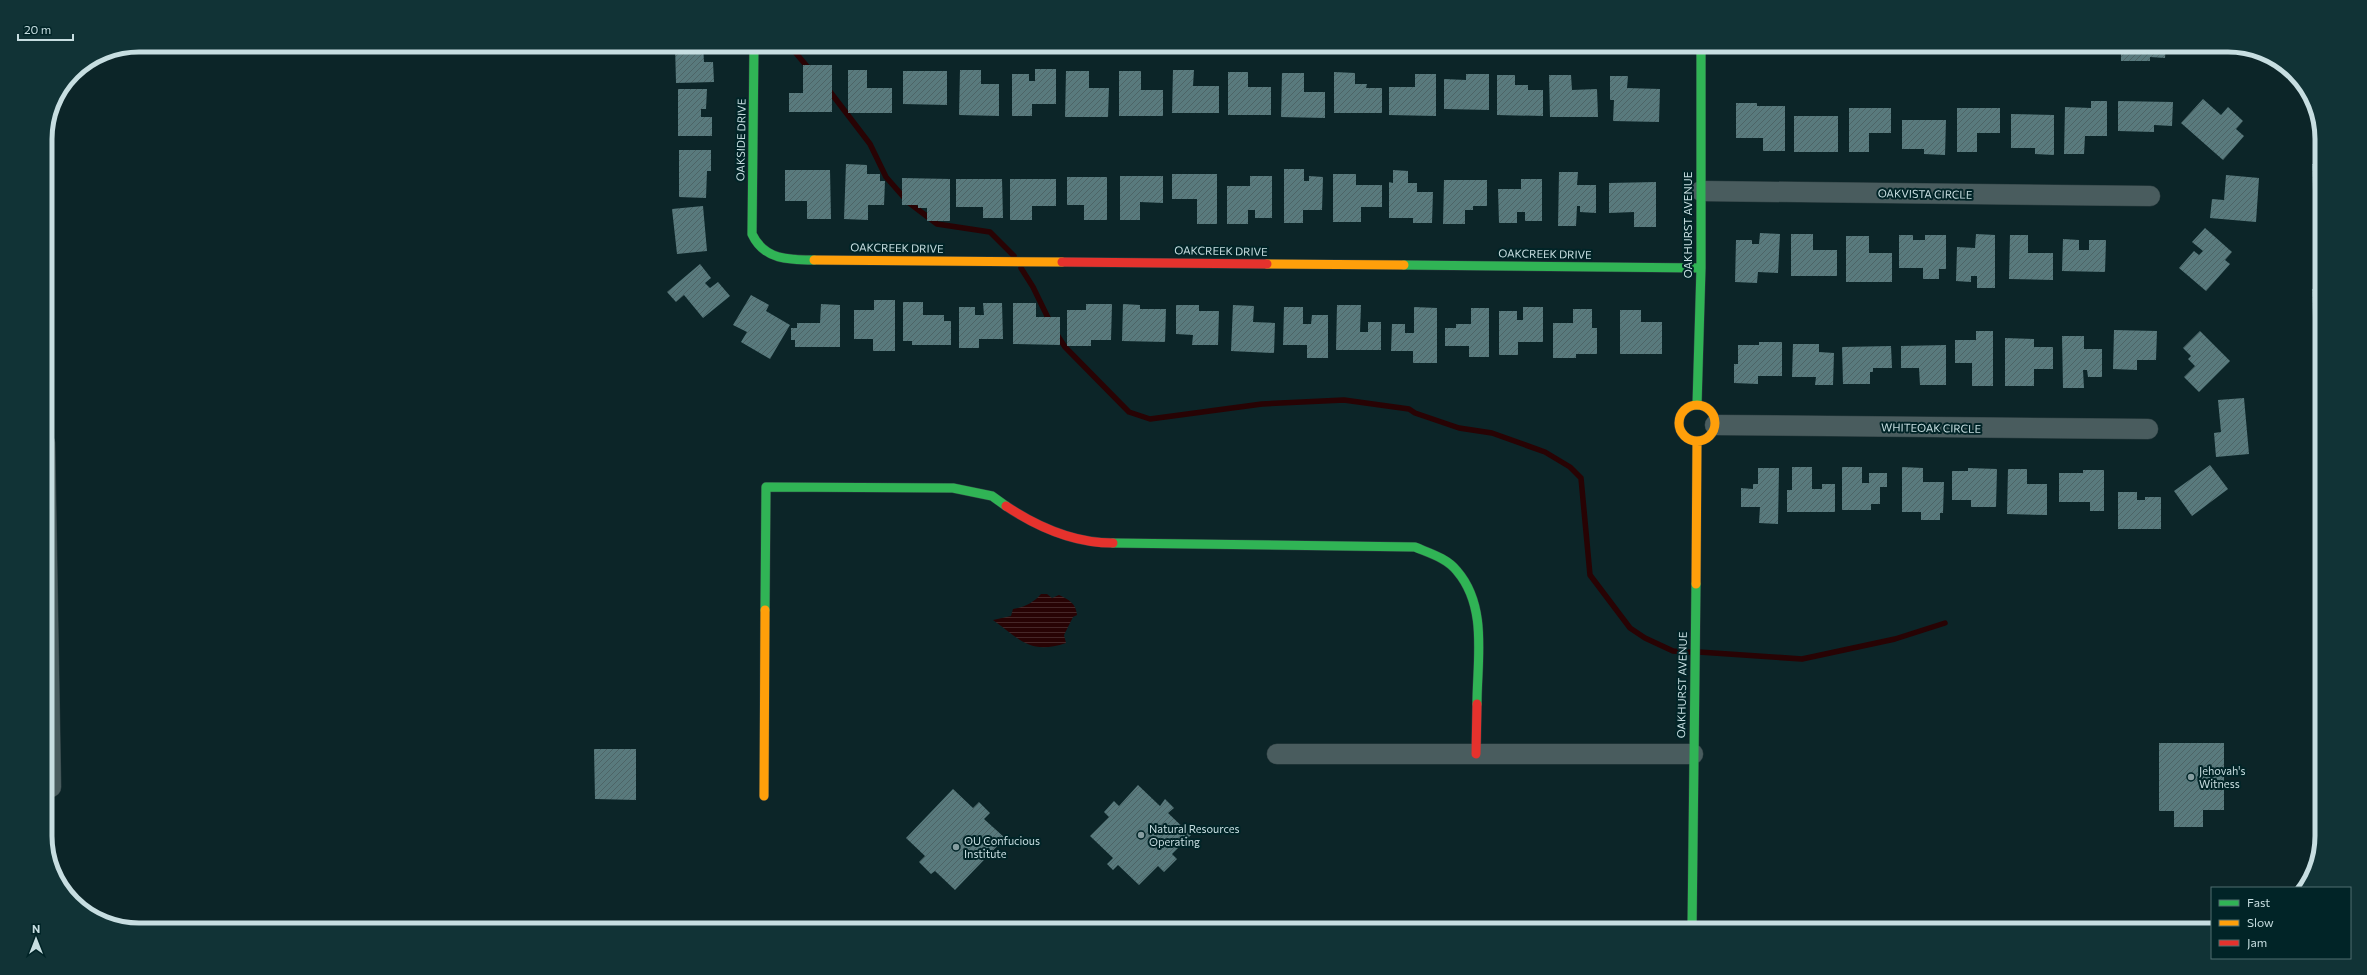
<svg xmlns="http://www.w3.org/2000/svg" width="2367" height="975" viewBox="0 0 2367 975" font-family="Commissioner,sans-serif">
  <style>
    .water { fill: url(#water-rules) }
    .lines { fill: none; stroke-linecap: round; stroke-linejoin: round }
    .stream { stroke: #280304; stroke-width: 5.5 }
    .building { fill: url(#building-hatch) }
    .street-casing { stroke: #2f4043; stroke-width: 21 }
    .fast-casing { stroke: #2f4043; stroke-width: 10 }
    .slow-casing { stroke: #2f4043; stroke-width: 10 }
    .jam-casing { stroke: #2f4043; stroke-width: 10 }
    .street { stroke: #495c5e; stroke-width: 20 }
    .fast { stroke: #30b455; stroke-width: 9 }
    .slow { stroke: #ff9f0a; stroke-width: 9 }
    .jam { stroke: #e5322d; stroke-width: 9 }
    .poi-dot { fill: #869da0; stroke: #012427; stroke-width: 1.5 }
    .labels { text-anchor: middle; stroke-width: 4; stroke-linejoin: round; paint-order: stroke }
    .street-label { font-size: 11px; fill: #c7dee1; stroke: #012427 }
    .poi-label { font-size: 11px; fill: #c7dee1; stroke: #012427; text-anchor: start }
    .rim { fill: none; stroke: #c7dee1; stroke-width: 5 }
  </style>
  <defs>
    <pattern id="water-rules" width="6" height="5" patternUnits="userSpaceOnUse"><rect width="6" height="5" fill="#280304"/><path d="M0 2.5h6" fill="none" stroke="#462728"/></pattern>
    <pattern id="building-hatch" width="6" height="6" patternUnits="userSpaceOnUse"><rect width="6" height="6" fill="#597a7d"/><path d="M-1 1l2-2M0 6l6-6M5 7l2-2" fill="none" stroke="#4d6466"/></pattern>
  </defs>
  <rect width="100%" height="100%" fill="#0c2528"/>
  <!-- water -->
  <path class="water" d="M1041,594h6l5,4 7,-3c10,5 17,8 18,20l-4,2 -9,18 2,8c-36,12 -45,-3 -73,-23l18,-4 2,-7c12,-2 20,-6 28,-15z"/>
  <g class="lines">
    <!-- stream -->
    <path class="stream" d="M789,45l22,26
      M828,89l42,55 16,33 22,25 29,22 53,8 24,24
      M1021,268l12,19 18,37
      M1056,333l9,14 64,65 21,7 112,-15 82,-4 65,9 6,4 44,15 33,5 53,19 25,15 11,11 9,97 40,53 15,10 28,13 17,1
      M1699,652l103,7 93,-20 50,-16"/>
  </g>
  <!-- building -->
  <path class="building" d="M675,45h28l1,17h9l1,20 -38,1z
    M2014,45h37v7l-37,-1z
    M2121,45h45l-1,13 -15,-1v4h-29z
    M2190,45h19l-12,9z
    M803,65h29v47h-43v-19h14z
    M1035,69h21v35h-24v12h-20v-42h17v7h6z
    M848,70h19v18h25v25h-44z
    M960,70h21v14h18v32l-40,-1z
    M1173,70h21l-1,16h26v27h-47z
    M903,71h44v34l-44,-1z
    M1066,71h23v17h20l-1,29h-43z
    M1119,71h22v19h22v26h-44z
    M1228,72h20v15h23v28h-43z
    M1334,72l21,1v11h12l-1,4h16v25h-48z
    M1282,73h22v19h21v26l-44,-1z
    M1415,74h21v42l-47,-1v-28h26z
    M1466,74h23v36l-45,-1v-30l22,1z
    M1497,75h18v10h13v5h15v26l-46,-1z
    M1549,75h22l1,15 25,-1 1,28h-48z
    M1610,76h18l-1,12 33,1 -1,33 -46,-1 1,-21h-4z
    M678,89h29l-1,20h-5v8h11v19h-34z
    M2203,99l18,16 7,-8 15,14 -7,8 8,7 -21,24 -42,-37z
    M2091,101h16v35h-22l-1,18h-20l1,-47 26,1z
    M2118,101l55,1 -1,24 -18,-1v7l-36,-1z
    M1736,103h21v3h28v45h-22v-13h-27z
    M1849,108h42v25h-22v19h-20z
    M1957,108h43v25h-23v19h-20z
    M2011,114l43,1v40l-19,-1v-6h-24z
    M1794,116h44v36h-44z
    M1902,120h44l-1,35 -21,-1v-5h-22z
    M679,150h32v21h-4l-1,27 -27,-1z
    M846,164l21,1v9h13v7h5l-1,24h-16v15l-24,-1z
    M2312,164h10v27h-9z
    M1284,169h20v12h5v-5l14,1 -1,33h-19v13h-19z
    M785,170h45l1,49h-24v-18h-22z
    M1393,170l15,1v12h9v9h16l-1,31h-19v-5h-24v-36l4,1z
    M1559,172h19l-1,13h19v28l-16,-1v-6h-3l-1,20h-18z
    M1172,174h45v50h-20v-25h-25z
    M1333,174h23v11h26v22h-21v15h-28z
    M2226,175l33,3 -3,44 -46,-4 2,-19 12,1z
    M1120,176h43v27l-23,-1v18h-20z
    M1250,176h22v42h-17v-8h-7v14h-21v-38h23z
    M1067,177h40v43h-23v-15h-17z
    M902,178l48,1v42h-23v-13h-9v-3h-16z
    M956,179h46l1,39h-20v-11h-27z
    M1010,179h46v27h-24v14h-22z
    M1521,179h21v42h-17v-9h-8v11h-18l-1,-34h23z
    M1444,180h43v26h-14v4h-8v14h-22z
    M1656,182v45h-22v-15l-25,1v-30z
    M703,206l4,45 -30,3 -5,-45z
    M2313,206h9v26l-9,1z
    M2205,228l27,24 -7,8 5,4 -24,27 -27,-23 15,-17 5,4 4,-4 -11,-9z
    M1760,233l20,1 -2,39 -20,-1 -1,11 -22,-1 1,-42h16v4h7z
    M1791,234h22v16h24v26h-46z
    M1976,234l19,1v53h-18v-12h-6v6l-15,-1 1,-34 18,1z
    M1899,235h14v5h12v-5h21v34h-7v10h-16v-11h-24z
    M2010,235h18v18h25v27l-44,-1z
    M1846,236h23v17h23v29h-46z
    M2063,239l16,1v10h10v-10h17l-1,32 -43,-1z
    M2313,247h9v27h-8z
    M700,264l11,14 -6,5 5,5 8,-6 12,14 -27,22 -19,-23 -8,7 -9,-10z
    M2322,288v30h-9l-1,-29z
    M751,295l18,10 -3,6 24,14 -20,34 -29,-17 6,-10 -14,-7z
    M874,300h21v51h-22v-12h-19v-29h20z
    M903,302h20v13h21v6h7v24h-39v-4h-9z
    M983,303h19l1,36h-24v9h-20v-41h16v8h9z
    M1013,303h23v14h24v28l-47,-1z
    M821,304l19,1v42h-45v-7h-4v-12h6v-5h23z
    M1086,304h26l-1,36h-20v6h-24v-36h19z
    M1123,304l17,1v4h26l-1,33 -43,-1z
    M1176,305h23v6h20l-1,34h-26l1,-10 -17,-1z
    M1233,305l21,1 -1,16 22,1 -1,30 -43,-2z
    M1337,305h24l-1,27h8v-10h13v28h-45z
    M1284,307h19v17h8l1,-9h16v43h-21v-13h-24z
    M1414,307l23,1v55h-24v-12h-22l1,-27h13v9h9z
    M1523,307h20v35h-25v13h-19v-44h18v9h6z
    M1471,308h18v49h-20v-11h-24v-18h11v-4h15z
    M1573,309h19v19h5v26h-21v4h-23v-35h20z
    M1620,310h21v12h21v32h-42z
    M2114,330l43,1 -1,29h-19v10l-24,-1z
    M1976,331h17v55h-21v-23h-17v-23h21z
    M2200,331l30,30 -31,31 -15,-15 11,-11 -7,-7 3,-3 -8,-8z
    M2315,331h7v27h-7z
    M2062,336h22v13h18v28h-14l-1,-7h-4l1,18h-21z
    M2005,338l29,1v8h19v22h-19v17h-29z
    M1759,342h23v34h-24v8l-24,-1v-19h4v-19h21z
    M1793,344h26v8l15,1 -1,32h-18l1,-8h-24z
    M1946,345v40h-26l-1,-17h-18v-22z
    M1891,346l1,22h-19v4h-3v12h-27l-1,-37z
    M2244,398l5,56 -33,3 -2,-24 7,-1 -3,-32z
    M2210,465l18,24 -36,27 -18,-25z
    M1792,467h20v22h10v-5h13v28h-48v-22h5z
    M1842,467h20v16h7v-10h18v14h-7v17h-9v6h-29z
    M1902,467l21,1v14h21l-1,31h-3v7h-19v-8h-19z
    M1758,468h21l-1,56 -19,-1 1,-16h-19v-19l12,1v-5h5z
    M1968,468l29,1 -1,38h-25v-7h-19v-29h16z
    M2008,469h19v15h20v31l-40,-1z
    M2083,470h21v41h-14v-9h-31v-29h24z
    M2118,492h19v8h8v-3h16v32h-43z
    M2159,743h65v67h-21v17h-29v-16h-15z
    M594,749h42v51l-41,-1z
    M1138,785l22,21 5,-7 9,9 -6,5 23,22 -19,19 5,5 -13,13 -6,-6 -19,19 -21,-20 -5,5 -6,-6 6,-6 -23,-22 19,-19 -5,-5 10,-11 5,5z
    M953,789l20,19 6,-6 11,11 -6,6 21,19 -50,52 -20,-19 -4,3 -12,-12 6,-6 -19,-18z"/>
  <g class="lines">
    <!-- street casing -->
    <g class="street-casing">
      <path id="street" d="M1701,191l449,5
        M1715,425l433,4
        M45,443l6,344
        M1277,754h416"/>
    </g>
    <!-- fast casing -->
    <g class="fast-casing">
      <path id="fast" d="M754,45l-2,189c12,26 37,26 62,26
        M1404,265l297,3
        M1697,405l4,-137v-223
        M1113,543l302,4c14,6 32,11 42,24 31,36 20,89 20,133
        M765,610l1,-123 187,1 39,8 14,10
        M1692,930l4,-346"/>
    </g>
    <!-- slow casing -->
    <g class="slow-casing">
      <path id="slow" d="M814,260l248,2
        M1267,264l137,1
        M1679 423a18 18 0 1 1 36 0a18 18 0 1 1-36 0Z
        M1696,584l1,-143
        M764,796l1,-186"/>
    </g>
    <!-- jam casing -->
    <g class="jam-casing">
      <path id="jam" d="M1062,262l205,2
        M1006,506c33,22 68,37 107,37
        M1476,754l1,-50"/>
    </g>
    <!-- street -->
    <use href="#street" class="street"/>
    <!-- fast -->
    <use href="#fast" class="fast"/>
    <!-- slow -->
    <use href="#slow" class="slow"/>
    <!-- jam -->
    <use href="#jam" class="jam"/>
  </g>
  <!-- markers -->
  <g class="poi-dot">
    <circle cx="2191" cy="777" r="4"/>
    <circle cx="1141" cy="835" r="4"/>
    <circle cx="956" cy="847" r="4"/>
  </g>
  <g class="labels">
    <!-- street labels -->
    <g class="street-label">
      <text transform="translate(741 140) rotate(-89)" y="4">OAKSIDE DRIVE</text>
      <text transform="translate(1925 194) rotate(1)" y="4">OAKVISTA CIRCLE</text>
      <text transform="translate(1688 225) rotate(-90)" y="4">OAKHURST AVENUE</text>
      <text transform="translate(897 248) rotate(1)" y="4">OAKCREEK DRIVE</text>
      <text transform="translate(1221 251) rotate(1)" y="4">OAKCREEK DRIVE</text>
      <text transform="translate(1545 254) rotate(1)" y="4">OAKCREEK DRIVE</text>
      <text transform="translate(1931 428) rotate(1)" y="4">WHITEOAK CIRCLE</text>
      <text transform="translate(1682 685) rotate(-89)" y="4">OAKHURST AVENUE</text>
    </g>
    <!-- poi labels -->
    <g class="poi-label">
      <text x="2199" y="775">Jehovah's<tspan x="2199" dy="13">Witness</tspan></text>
      <text x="1149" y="833">Natural Resources<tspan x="1149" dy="13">Operating</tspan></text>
      <text x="964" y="845">OU Confucious<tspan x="964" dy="13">Institute</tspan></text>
    </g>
  </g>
  <!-- crop -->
  <path d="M0 0H2367V975H0ZM139 52H2228A87 87 0 0 1 2315 139V836A87 87 0 0 1 2228 923H139A87 87 0 0 1 52 836V139A87 87 0 0 1 139 52Z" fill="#113336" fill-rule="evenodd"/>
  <path class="rim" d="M139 52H2228A87 87 0 0 1 2315 139V836A87 87 0 0 1 2228 923H139A87 87 0 0 1 52 836V139A87 87 0 0 1 139 52Z"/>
  <!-- legend -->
  <rect x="2211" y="887" width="140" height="72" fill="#012427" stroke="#506e71"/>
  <rect x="2219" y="900" width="20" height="6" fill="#30b455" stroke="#506e71"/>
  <text x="2247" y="907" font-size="12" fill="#c7dee1">Fast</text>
  <rect x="2219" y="920" width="20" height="6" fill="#ff9f0a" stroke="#506e71"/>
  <text x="2247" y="927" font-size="12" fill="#c7dee1">Slow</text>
  <rect x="2219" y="940" width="20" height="6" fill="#e5322d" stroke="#506e71"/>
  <text x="2247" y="947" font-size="12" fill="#c7dee1">Jam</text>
  <!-- north arrow -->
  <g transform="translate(36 939)" stroke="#012427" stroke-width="3" paint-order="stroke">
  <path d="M0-3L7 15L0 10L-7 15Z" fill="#c7dee1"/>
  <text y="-6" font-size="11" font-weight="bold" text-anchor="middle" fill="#c7dee1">N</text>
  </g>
  <!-- scale -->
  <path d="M18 34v6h55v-6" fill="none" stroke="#c7dee1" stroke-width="2"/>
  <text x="24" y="34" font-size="12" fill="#c7dee1" stroke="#012427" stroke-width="3" paint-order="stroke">20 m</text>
</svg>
